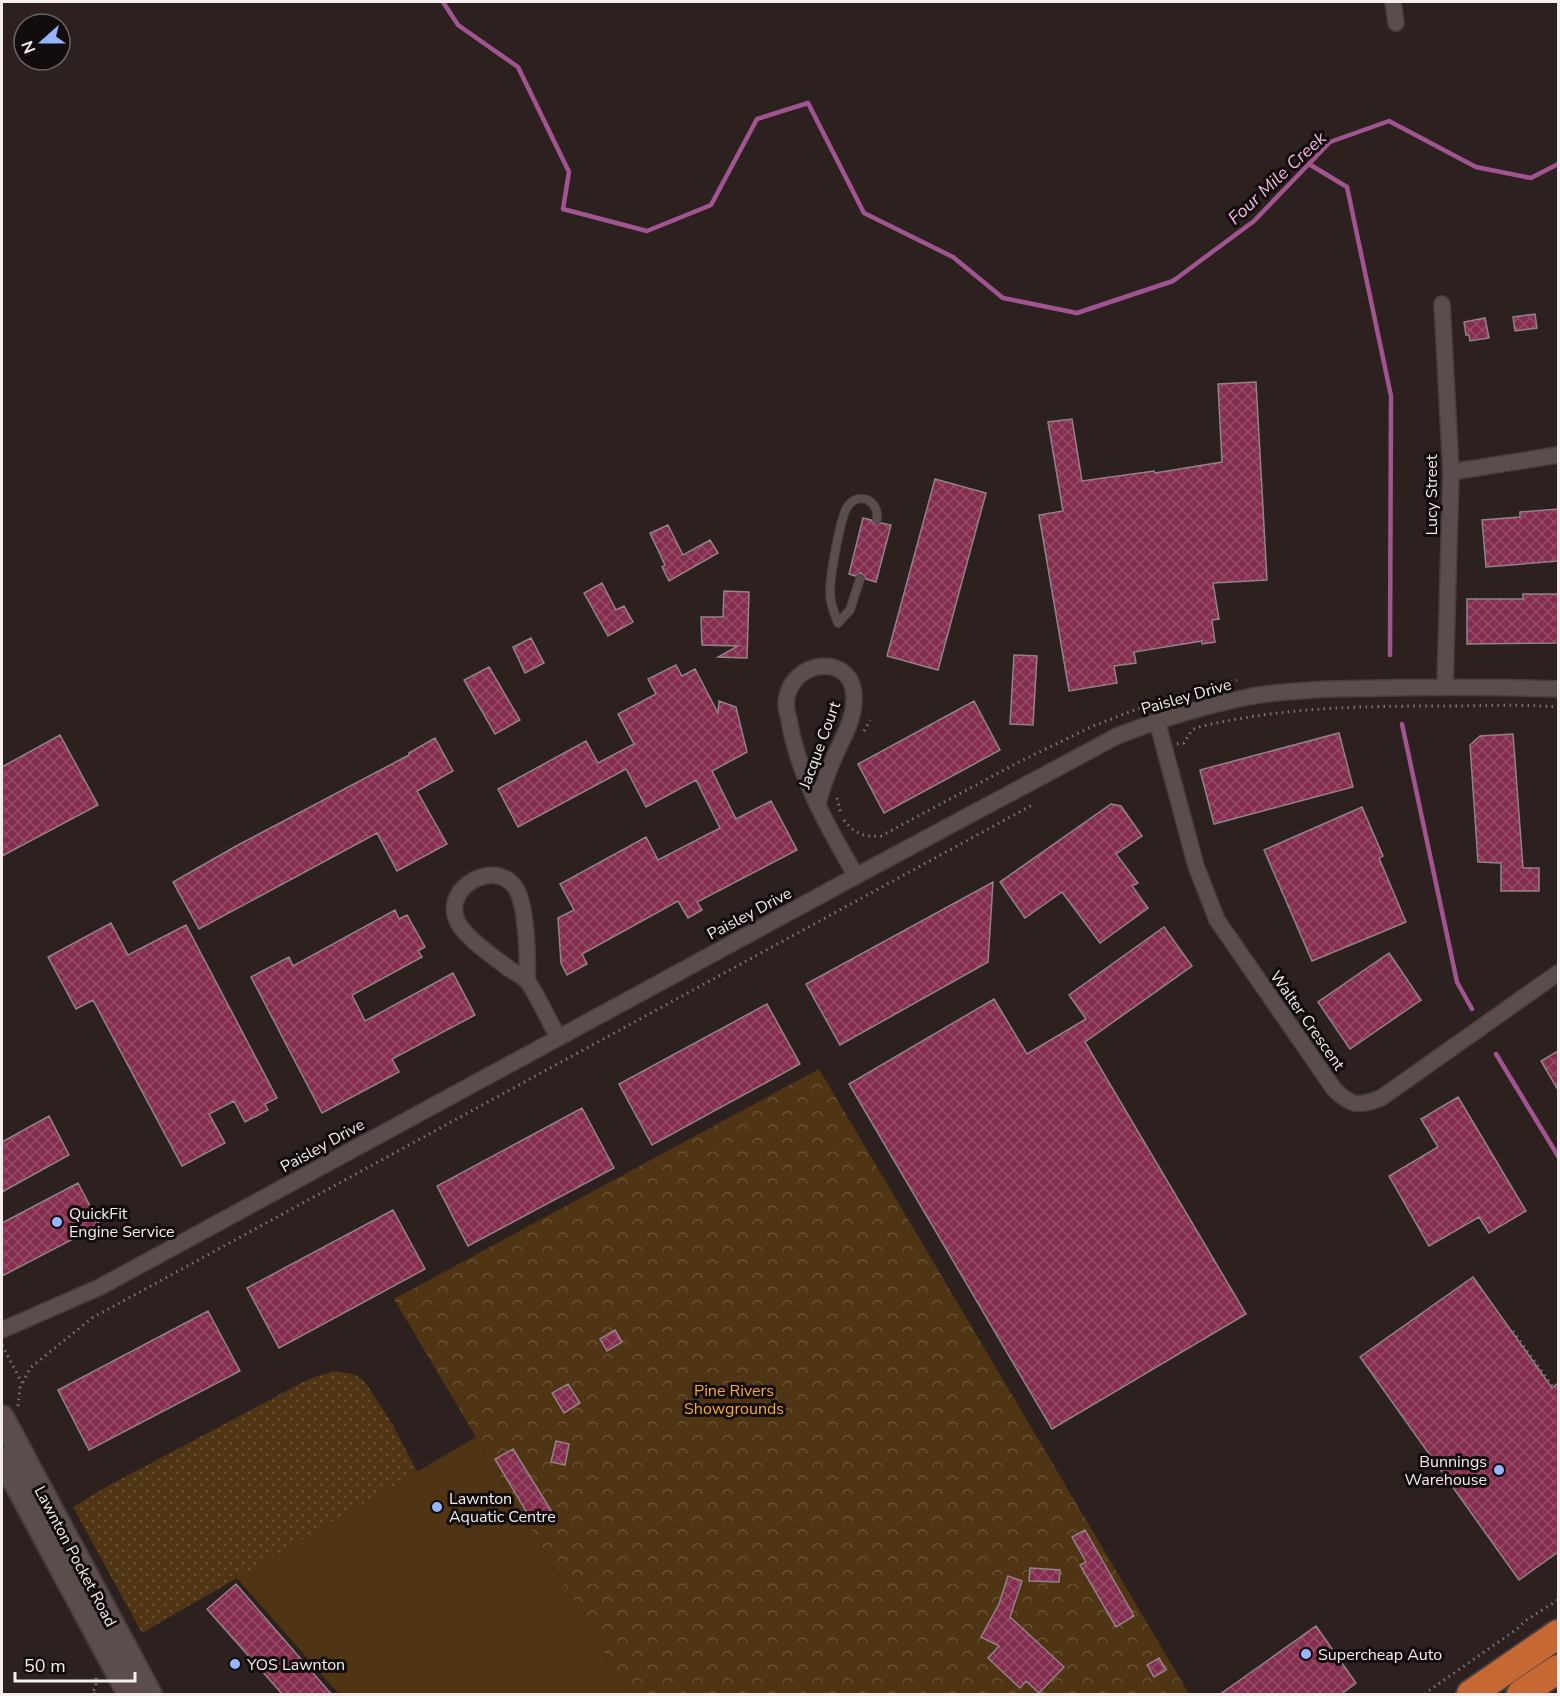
<svg xmlns="http://www.w3.org/2000/svg" width="1560" height="1696" viewBox="0 0 1560 1696" font-family="'Nunito Sans',sans-serif">
  <style>
    .grass { fill: url(#grass-dots) }
    .park { fill: url(#park-crowns) }
    .pitch { fill: #4f3513 }
    .lines { fill: none; stroke-linecap: round; stroke-linejoin: round }
    .stream { stroke: #a15590; stroke-width: 4.5 }
    .building { fill: url(#building-cross-hatch); stroke: #928387; stroke-width: 1.5 }
    .lane-casing { stroke: #463d3c; stroke-width: 10 }
    .street-casing { stroke: #463d3c; stroke-width: 18 }
    .secondary-casing { stroke: #463d3c; stroke-width: 26 }
    .highway-casing { stroke: #463d3c; stroke-width: 32 }
    .path { stroke: #7f7473; stroke-width: 3; stroke-dasharray: 1.5 4.5; stroke-linecap: butt }
    .lane { stroke: #5b4d4c; stroke-width: 8 }
    .street { stroke: #5b4d4c; stroke-width: 15 }
    .secondary { stroke: #5b4d4c; stroke-width: 22 }
    .highway { stroke: #c56833; stroke-width: 28 }
    .poi-dot { fill: #95b6fd; stroke: #120c0c; stroke-width: 2 }
    .labels { text-anchor: middle; stroke-width: 6; stroke-linejoin: round; paint-order: stroke }
    .street-label { font-size: 16px; fill: #f6eded; stroke: #120c0c }
    .poi-label { font-size: 16px; fill: #f6eded; stroke: #120c0c; text-anchor: start }
    .park-label { font-size: 16px; fill: #fbab37; stroke: #120c0c }
    .water-label { font-size: 18px; font-style: italic; fill: #f4b6e4; stroke: #120c0c }
  </style>
  <defs>
    <pattern id="grass-dots" width="8" height="8" patternUnits="userSpaceOnUse" patternTransform="scale(1.5)"><rect width="8" height="8" fill="#4f3513"/><path d="M2 2h.1M6 6h.1" fill="none" stroke="#695336" stroke-width="1.8" stroke-linecap="round"/></pattern>
    <pattern id="park-crowns" width="20" height="18" patternUnits="userSpaceOnUse" patternTransform="scale(1.5)"><rect width="20" height="18" fill="#4f3513"/><path d="M2 6a3 3 0 1 1 6 0M12 15a3 3 0 1 1 6 0" fill="none" stroke="#695336"/></pattern>
    <pattern id="building-cross-hatch" width="8" height="8" patternUnits="userSpaceOnUse" patternTransform="scale(1.5)"><rect width="8" height="8" fill="#852d4f"/><path d="M0 0l8 8M0 8l8-8" fill="none" stroke="#974c69"/></pattern>
  </defs>
  <rect width="100%" height="100%" fill="#2d2120"/>
  <!-- grass -->
  <path class="grass" d="M334,1371l19,3 9,5 5,6 24,37 44,83 -96,189 -102,-116 -95,55 -69,-126 33,-20 203,-108z"/>
  <!-- park -->
  <path class="park" d="M819,1069l363,613 7,12h-560l-235,-395z"/>
  <!-- pitch -->
  <path class="pitch" d="M476,1437l153,257h-290l-102,-116z"/>
  <g class="lines">
    <!-- stream -->
    <path class="stream" d="M443,2l15,23 60,42 51,105 -6,37 84,22 64,-26 46,-86 51,-16 56,110 89,44 50,41 74,15 96,-32 81,-60 76,-79 59,-21 87,46 55,11 27,-14
      M1309,164l38,23 44,209 -1,259
      M1402,724l55,258 15,27
      M1496,1054l62,102"/>
  </g>
  <!-- building -->
  <path class="building" d="M1535,314l2,14 -22,3 -2,-14z
    M1485,318l4,20 -19,3 -1,-6h-3l-2,-13z
    M1256,382l11,198 -54,3 6,36 -7,1 3,22 -13,2v-3l-68,11 2,11 -22,3 3,17 -48,8 -30,-176 24,-4 -15,-89 24,-3 10,62 72,-10 1,2 67,-11 -4,-78z
    M935,479l51,14 -48,177 -51,-14z
    M1558,509v52l-72,6 -4,-47 38,-3v-5z
    M863,518l8,2 4,4 6,-1 10,2 -15,57 -10,-3 -5,-6 -6,3 -6,-2z
    M668,525l15,30 27,-15 8,13 -49,28 -7,-14 3,-2 -15,-32z
    M602,583l14,27 8,-4 9,16 -25,14 -24,-43z
    M724,591l25,1 -2,66 -29,-1 20,-11 -36,-1 -1,-28h22z
    M1523,594h35v49l-91,1v-45h56z
    M531,638l13,25 -19,10 -12,-26z
    M1014,655l23,1 -4,69 -23,-1z
    M676,665l6,11 13,-7 23,44 1,-12 17,6 11,45 -35,19 24,48 35,-18 26,49 -100,52 5,8 -14,8 -10,-17 -96,53 5,10 -20,11 -6,-12 -3,-45 16,-8 -14,-26 86,-47 12,23 62,-32 -24,-48 -50,27 -20,-38 -108,58 -20,-38 88,-48 12,22 36,-19 -16,-30 38,-20 -8,-15z
    M489,667l31,53 -25,14 -31,-54z
    M974,701l26,49 -116,63 -26,-49z
    M1339,733l14,54 -139,37 -14,-54z
    M1513,734l10,134h16v23h-38v-28l-23,-1 -8,-117 10,-9z
    M60,735l38,70 -96,51v-89z
    M435,738l18,33 -36,20 30,53 -50,27 -20,-38 -178,96 -26,-47 65,-37 171,-90v-2z
    M1111,804l10,2 21,30 -26,18 22,29 -6,3 16,22 -48,35 -38,-51 -37,26 -25,-36z
    M1362,807l21,49 -4,2 27,64 -94,39 -48,-111z
    M993,882l-5,80 -148,83 -34,-61z
    M395,910l4,9 8,-4 18,32 -7,4 4,6 -70,38 13,26 88,-48 22,42 -83,44 7,13 -77,41 -71,-136 38,-20 4,9z
    M111,923l17,32 58,-30 91,173 -12,6 3,6 -23,12 -11,-21 -25,13 16,29 -43,23 -89,-166 -17,9 -28,-52z
    M1164,927l28,39 -107,76 161,272 -194,115 -203,-345 145,-85 33,55 59,-35 -17,-24z
    M1389,953l32,47 -71,49 -32,-47z
    M767,1004l33,60 -148,81 -33,-61z
    M1558,1051v39l-17,-29z
    M1458,1097l68,114 -37,22 -10,-16 -50,29 -40,-70 49,-29 -17,-28z
    M582,1108l32,60 -146,78 -31,-60z
    M49,1116l20,39 -67,37v-50z
    M78,1183l22,42 -98,51v-53z
    M393,1210l32,59 -146,79 -32,-60z
    M1473,1277l79,111 6,-5v169l-39,28 -159,-223z
    M208,1311l32,60 -151,79 -31,-60z
    M615,1330l7,12 -15,9 -7,-12z
    M568,1384l12,19 -16,10 -12,-20z
    M556,1441l13,3 -4,21 -14,-3z
    M513,1449l39,63 -19,11 -38,-64z
    M1085,1530l49,86 -18,11 -36,-62 6,-3 -14,-25z
    M1030,1568l30,2 -1,12 -30,-1z
    M1008,1576l14,5 -12,36 54,50 -25,26 -13,-12 -6,7 -32,-30 11,-12 -18,-9 18,-33z
    M236,1584l96,111h-49l-76,-86z
    M1316,1626l40,57 -16,12h-121z
    M1159,1658l7,12 -12,7 -7,-12z"/>
  <g class="lines">
    <!-- lane casing -->
    <g class="lane-casing">
      <path id="lane" d="M860,579l-10,31 -12,13c-4,-10 -8,-20 -8,-31 0,-14 10,-76 18,-86 12,-15 31,-5 29,13"/>
    </g>
    <!-- street casing -->
    <g class="street-casing">
      <path id="street" d="M1393,2l3,21
        M1442,304l9,168 -6,215
        M1451,472l107,-17
        M1157,721l39,145 21,54 117,169c17,17 24,18 47,9l177,-125
        M818,803c4,-15 9,-29 15,-43 8,-20 21,-38 21,-60 2,-49 -65,-42 -68,3 0,7 3,15 4,22 10,54 39,104 66,151
        M527,981c1,-22 0,-77 -12,-94 -20,-28 -70,-1 -59,31 5,17 38,39 52,50 6,4 14,8 19,13 9,11 23,42 31,56
        M2,1330l98,-43 756,-411 261,-140c44,-17 90,-31 136,-40 42,-7 85,-7 128,-8 59,-1 118,-1 177,1"/>
    </g>
    <!-- secondary casing -->
    <g class="secondary-casing">
      <path id="secondary" d="M2,1417l148,277
        M2,1458l127,236"/>
    </g>
    <!-- highway casing -->
    <g class="highway-casing">
      <path id="highway" d="M1471,1694l87,-60
        M1521,1694l37,-25"/>
    </g>
    <!-- path -->
    <path class="path" d="M864,731l6,-11
      M1177,744l7,-1 8,-13 7,-3c83,-20 161,-21 245,-21 38,0 77,-2 114,1
      M837,798l4,16
      M844,820c10,14 21,17 37,16l136,-73 76,-37 75,-29 69,-17
      M1513,1331l40,56
      M2,1345l20,38
      M18,1406l2,-18 10,-20 62,-50 942,-514
      M95,1694l-3,-1 4,-6v-12
      M1424,1694l93,-65 8,-8 33,-21"/>
    <!-- lane -->
    <use href="#lane" class="lane"/>
    <!-- street -->
    <use href="#street" class="street"/>
    <!-- secondary -->
    <use href="#secondary" class="secondary"/>
    <!-- highway -->
    <use href="#highway" class="highway"/>
  </g>
  <!-- markers -->
  <g class="poi-dot">
    <circle cx="57" cy="1222" r="6"/>
    <circle cx="1499" cy="1470" r="6"/>
    <circle cx="437" cy="1507" r="6"/>
    <circle cx="1306" cy="1654" r="6"/>
    <circle cx="235" cy="1664" r="6"/>
  </g>
  <g class="labels">
    <!-- street labels -->
    <g class="street-label">
      <text transform="translate(1431 495) rotate(-90)" y="6">Lucy Street</text>
      <text transform="translate(1186 696) rotate(-16)" y="6">Paisley Drive</text>
      <text transform="translate(819 745) rotate(-70)" y="6">Jacque Court</text>
      <text transform="translate(749 913) rotate(-28)" y="6">Paisley Drive</text>
      <text transform="translate(1308 1020) rotate(55)" y="6">Walter Crescent</text>
      <text transform="translate(322 1145) rotate(-29)" y="6">Paisley Drive</text>
      <text transform="translate(76 1556) rotate(62)" y="6">Lawnton Pocket Road</text>
    </g>
    <!-- poi labels -->
    <g class="poi-label">
      <text x="69" y="1219">QuickFit<tspan x="69" dy="18">Engine Service</tspan></text>
      <text x="1487" y="1467" text-anchor="end">Bunnings<tspan x="1487" dy="18">Warehouse</tspan></text>
      <text x="449" y="1504">Lawnton<tspan x="449" dy="18">Aquatic Centre</tspan></text>
      <text x="1318" y="1660">Supercheap Auto</text>
      <text x="247" y="1670">YOS Lawnton</text>
    </g>
    <!-- park labels -->
    <g class="park-label">
      <text x="734" y="1396">Pine Rivers<tspan x="734" dy="18">Showgrounds</tspan></text>
    </g>
    <!-- water labels -->
    <g class="water-label">
      <text transform="translate(1277 178) rotate(-43)" y="6">Four Mile Creek</text>
    </g>
  </g>
  <!-- border -->
  <rect width="1560" height="1696" fill="none" stroke="#f6eded" stroke-width="6"/>
  <!-- north arrow -->
  <g transform="translate(42 42) rotate(249)"><circle r="28" fill="#120c0c" stroke="#6d6666" stroke-width="1.5"/>
  <path d="M0-4.5L10 22L0 15L-10 22Z" fill="#95b6fd"/>
  <text y="-9" font-size="16" font-weight="bold" text-anchor="middle" fill="#f6eded">N</text>
  </g>
  <!-- scale -->
  <path d="M15 1672v9h120v-9" fill="none" stroke="#f6eded" stroke-width="3"/>
  <text x="24" y="1672" font-size="18" fill="#f6eded" stroke="#120c0c" stroke-width="4.5" paint-order="stroke">50 m</text>
</svg>
